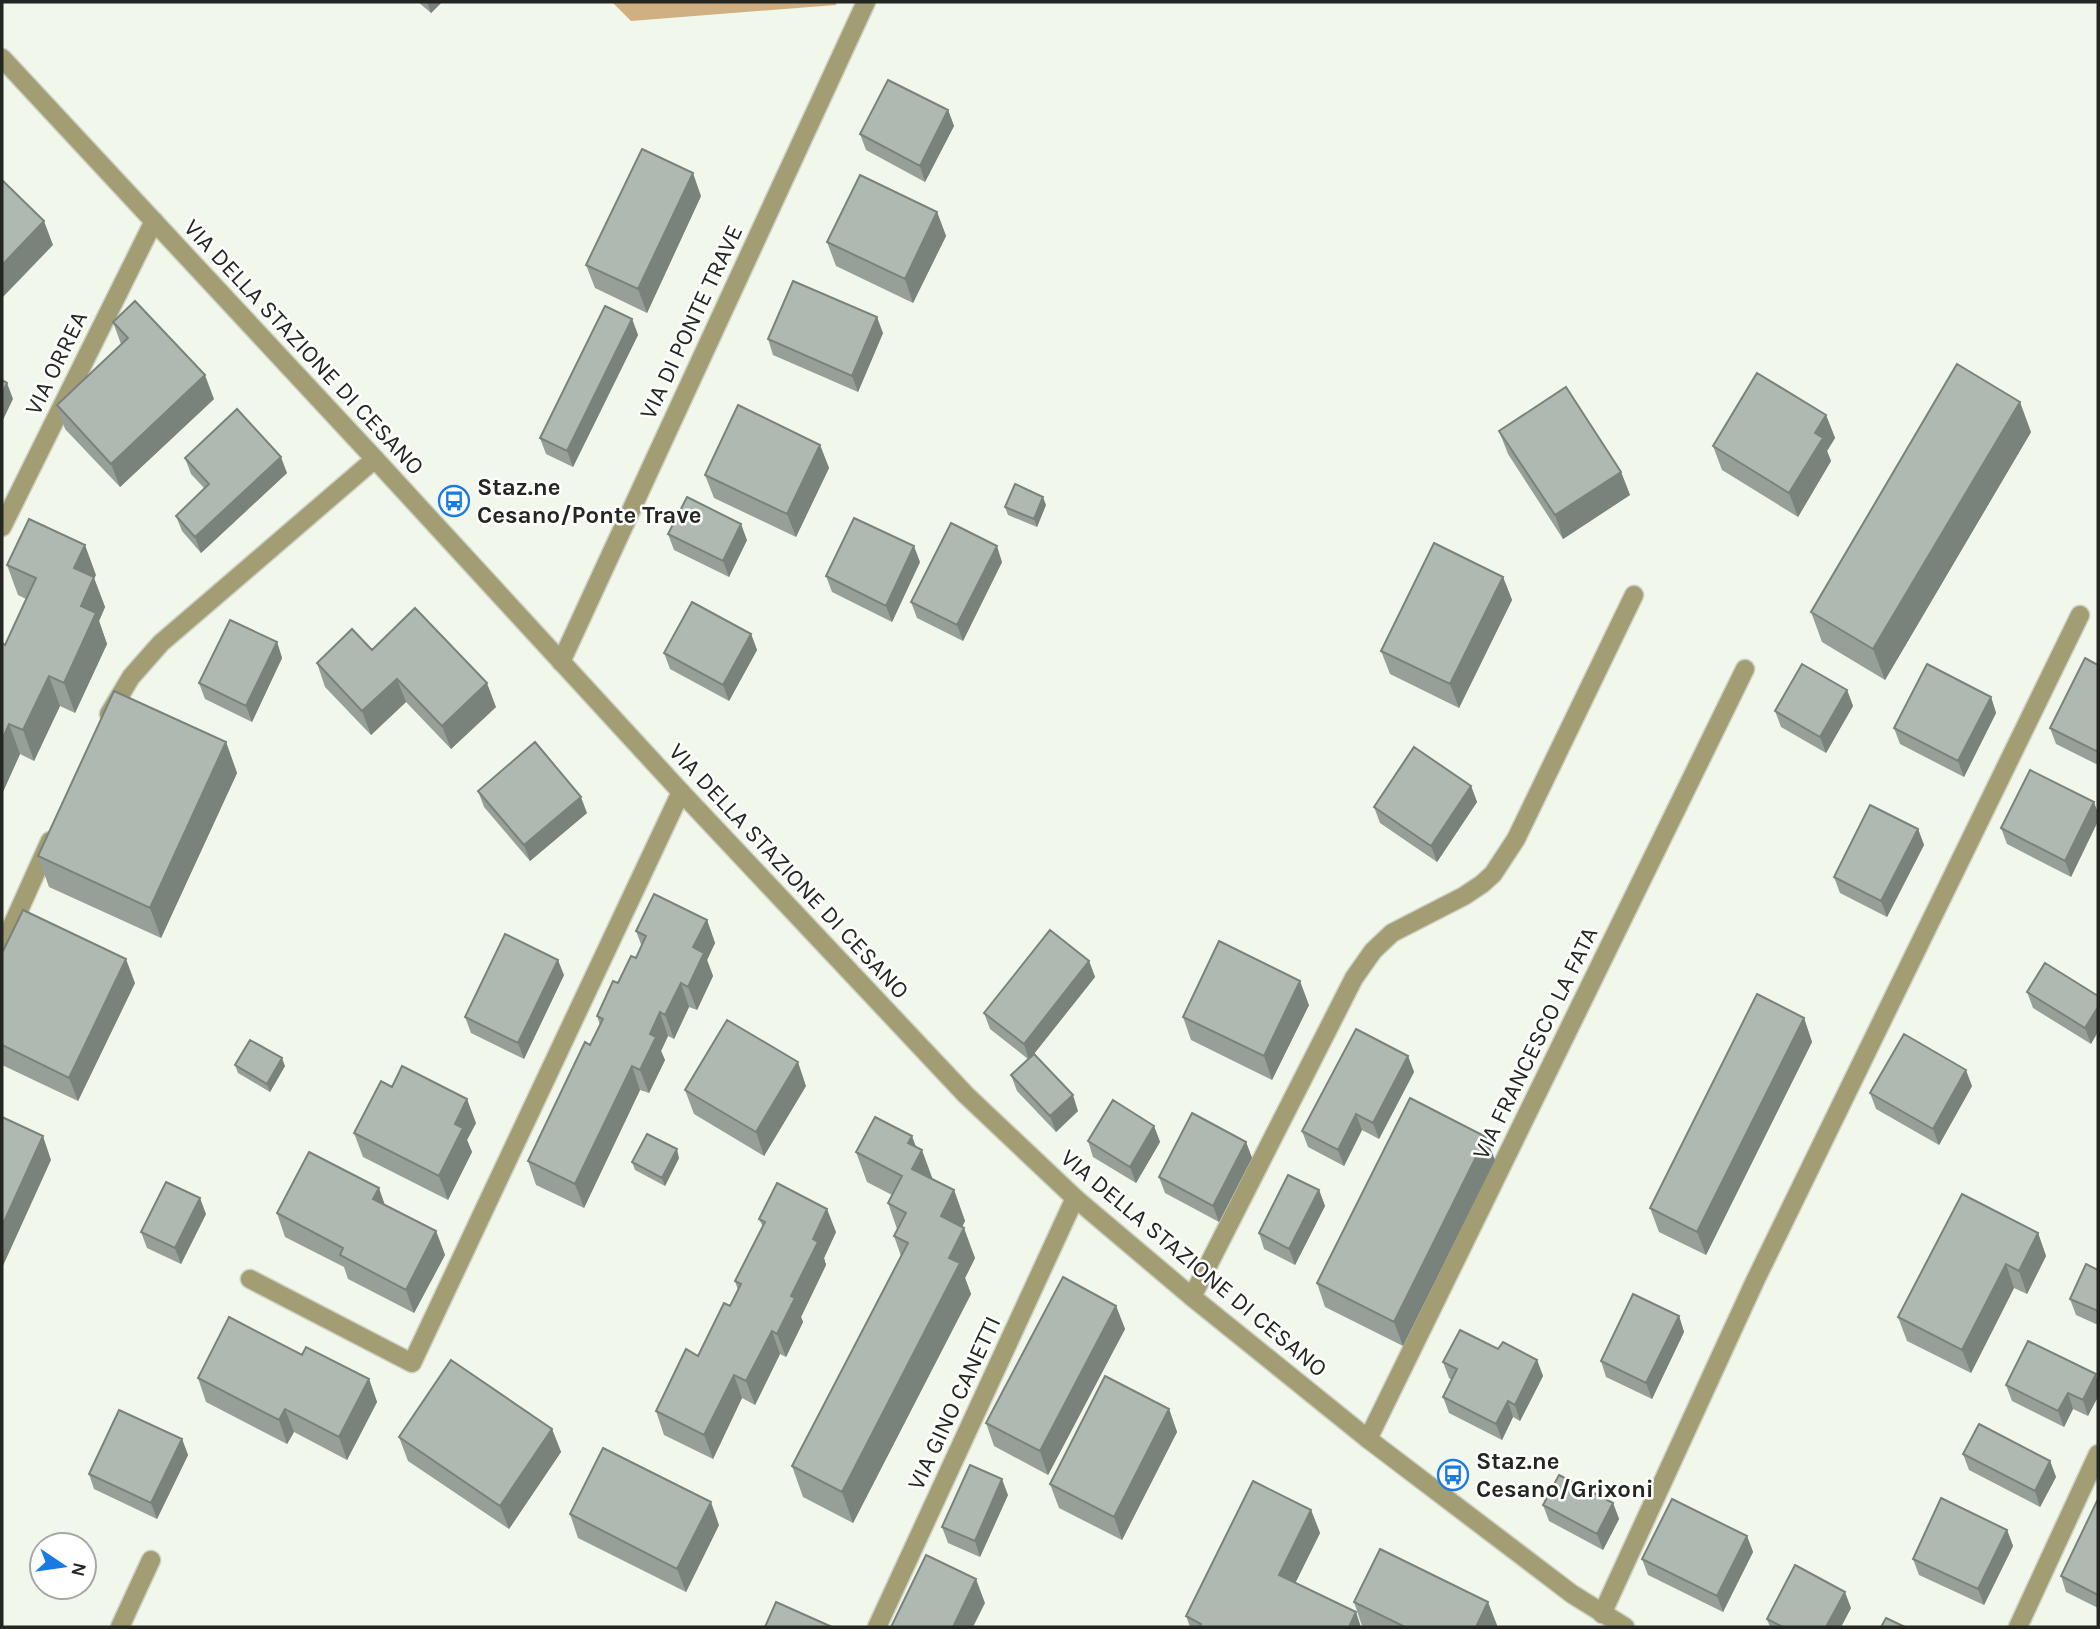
<svg xmlns="http://www.w3.org/2000/svg" width="2100" height="1629" viewBox="0 0 2100 1629" font-family="Karla,sans-serif">
  <style>
    .forest { fill: #d0b082 }
    .lines { fill: none; stroke-linecap: round; stroke-linejoin: round }
    .service-casing { stroke: #ccd1c6; stroke-width: 21 }
    .minor-casing { stroke: #ccd1c6; stroke-width: 21 }
    .tertiary-casing { stroke: #ccd1c6; stroke-width: 21 }
    .service { stroke: #a29d72; stroke-width: 18 }
    .minor { stroke: #a29d72; stroke-width: 18 }
    .tertiary { stroke: #a29d72; stroke-width: 18 }
    .wall { fill: #96a098 }
    .shaded-wall { fill: #7a827c }
    .building { fill: #aebab1; stroke: #7a827c; stroke-width: 2 }
    .labels { text-anchor: middle; stroke-width: 5; stroke-linejoin: round; paint-order: stroke }
    .street-label { font-size: 24px; fill: #232621; stroke: #fff }
    .poi-label { font-size: 24px; font-weight: bold; fill: #232621; stroke: #fff; text-anchor: start }
  </style>
  <rect width="100%" height="100%" fill="#f1f7ea"/>
  <!-- forest -->
  <path class="forest" d="M612,2h225l-1,3 -205,16z"/>
  <g class="lines">
    <!-- service casing -->
    <g class="service-casing">
      <path id="service" d="M250,1279l162,84 269,-571"/>
    </g>
    <!-- minor casing -->
    <g class="minor-casing">
      <path id="minor" d="M2,527l152,-306
        M561,662l305,-660
        M109,714l22,-37 30,-34 214,-184
        M2,948l48,-107
        M1192,1297l162,-319 19,-27 19,-18 72,-37 18,-12 11,-10 23,-35 118,-244
        M1368,1439l377,-770
        M1602,1614l153,-333 325,-666
        M120,1627l31,-67
        M877,1627l198,-429
        M2018,1627l80,-173"/>
    </g>
    <!-- tertiary casing -->
    <g class="tertiary-casing">
      <path id="tertiary" d="M2,58l373,401 306,333 285,303 109,103 117,99 176,142 204,155 53,33"/>
    </g>
    <!-- service -->
    <use href="#service" class="service"/>
    <!-- minor -->
    <use href="#minor" class="minor"/>
    <!-- tertiary -->
    <use href="#tertiary" class="tertiary"/>
  </g>
  <!-- wall -->
  <path class="wall" d="M418,2h24l-11,11z
    M948,110l6,16 -29,56 -59,-32 -6,-16z
    M701,196l-54,117 -52,-25 -9,-23z
    M937,212l9,24 -33,67 -77,-37 -9,-24z
    M632,319l6,16 -65,132 -27,-13 -6,-16z
    M113,322l101,77 -94,88 -55,-58 -8,-24 64,-61z
    M883,333l-25,59 -85,-37 -5,-16z
    M1826,415l9,23 -8,13 4,10 -33,56 -76,-47 -9,-24z
    M1499,431l122,41 9,23 -67,44 -55,-85z
    M2031,432l-146,248 -63,-38 -11,-30z
    M820,445l9,23 -33,69 -82,-39 -9,-23z
    M185,458l102,15 -86,80 -19,-22 -6,-15 29,-27 -14,-15z
    M1046,505l-9,22 -29,-12 -3,-8z
    M668,534l79,6 -18,37 -55,-27z
    M920,562l-28,60 -60,-30 -6,-16z
    M1002,562l-39,79 -46,-23 -6,-16z
    M7,565l89,10 -2,3 11,29 -6,14 8,23 -32,69 -15,-7 -26,55 -14,-7 -18,40 3,-149 21,-46 -8,-4z
    M1503,577l9,23 -53,108 -69,-34 -9,-23z
    M751,634l6,16 -28,51 -59,-32 -6,-16z
    M277,642l5,16 -30,64 -47,-23 -6,-16z
    M372,650l124,57 -45,42 -45,-47 -35,33 -46,-48 -8,-24z
    M2098,665v100l-42,-21 -6,-16z
    M1847,690l6,16 -27,47 -45,-26 -6,-16z
    M1991,697l5,16 -32,64 -64,-33 -6,-16z
    M226,742l11,31 -76,165 -112,-51 -11,-31z
    M1471,786l6,16 -40,60 -57,-39 -6,-16z
    M478,791l109,22 -57,48 -46,-54z
    M2098,813v8l-27,56 -64,-33 -6,-16z
    M1918,829l6,16 -37,72 -47,-24 -6,-16z
    M707,920l8,23 -8,17 6,16 -16,34 -8,-3 -15,32 -6,-3 -7,15 4,9 -16,33 -9,-3 -56,118 -48,-23 -8,-24 62,-116 10,-20 -3,-9 39,-58 6,-11 -6,-16z
    M2,953l133,30 -57,118 -76,-36z
    M1089,961l6,16 -61,77 44,57 -22,21 -39,-41 -6,-16 17,-16 -38,-30 -6,-16z
    M564,975l-40,84 -53,-26 -6,-16z
    M2027,992l71,4 -7,48 -58,-36z
    M1309,1005l-37,75 -81,-40 -8,-23z
    M1804,1018l8,24 -106,213 -47,-23 -9,-24z
    M1408,1056l6,16 -35,67 -17,-9 -18,36 -36,-19 -6,-16z
    M235,1065l50,1 -15,26 -32,-19z
    M806,1086l-42,70 -70,-42 -9,-24z
    M1972,1086l-33,59 -63,-36 -6,-16z
    M392,1087l84,36 -9,17 5,12 -24,48 -85,-43 -9,-24z
    M1154,1126l6,16 -24,41 -43,-26 -5,-16z
    M1246,1142l6,16 -33,64 -54,-29 -6,-16z
    M915,1146l18,34 21,10 11,31 -3,6 13,31 -10,20 6,16 -118,229 -50,-26 -11,-31 109,-210 -7,-20 3,-7 -9,-26 4,-8 -25,-13 -11,-30z
    M679,1158l-14,28 -30,-16 -3,-8z
    M1495,1160l-92,186 -78,-39 -8,-24z
    M1319,1190l6,16 -30,59 -31,-16 -5,-16z
    M385,1205l51,26 9,24 -31,58 -66,-34 -4,-12 -59,-30 -8,-24z
    M206,1214l-25,50 -34,-16 -6,-16z
    M759,1219l77,13 -12,26 2,7 -25,52 2,5 -17,35 -6,-3 -25,51 -13,-7 -29,61 -49,-24 -8,-24 42,-55 32,-50 8,-16 -3,-9 28,-54z
    M2038,1233l8,23 -19,38 -13,-6 -43,85 -64,-32 -9,-24z
    M2098,1270v55l-22,-10 -6,-16z
    M1116,1306l9,23 -77,146 -54,-29 -8,-23z
    M1679,1316l5,16 -32,67 -46,-22 -5,-16z
    M1498,1349l39,11 6,16 -23,45 -7,-4 -11,23 -53,-27 -6,-16 9,-17 -3,-2 -6,-16z
    M302,1355l67,24 8,23 -30,58 -53,-28 -7,12 -81,-42 -8,-24z
    M2096,1374l-8,42 -15,-7 -9,18 -52,-26 -6,-16z
    M1169,1409l8,23 -55,108 -63,-32 -9,-24z
    M552,1429l9,23 -52,77 -101,-68 -9,-24z
    M182,1439l6,16 -31,64 -63,-30 -5,-15z
    M1963,1454l87,7 6,16 -16,30 -71,-37z
    M1008,1495l-28,62 -32,-14 -6,-16z
    M2098,1499v109l-32,-16 -5,-16z
    M1613,1503l6,16 -16,31 -54,-29 -6,-16z
    M1311,1510l9,23 -25,50 66,44h-171l-4,-11z
    M570,1514l149,11 -33,67 -108,-54z
    M2007,1530l6,16 -29,59 -65,-30 -6,-16z
    M1747,1536l6,16 -30,60 -75,-37 -6,-16z
    M1354,1602l143,23 -1,2h-131l-3,-1z
    M1851,1608l-10,19h-71l-3,-8z"/>
  <!-- shaded-wall -->
  <path class="shaded-wall" d="M427,2h15l-11,11z
    M948,110l6,16 -29,56 -5,-16z
    M693,173l8,23 -54,117 -9,-24z
    M937,212l9,24 -33,67 -8,-24z
    M44,221l9,24 -51,53v-33z
    M877,317l6,16 -25,59 -6,-16z
    M632,319l6,16 -65,132 -6,-16z
    M205,375l9,24 -94,88 -9,-23z
    M7,383l6,16 -11,23v-28z
    M2020,402l11,30 -146,248 -12,-31z
    M1826,415l9,23 -8,13 4,10 -33,56 -9,-24 26,-60z
    M820,445l9,23 -33,69 -9,-23z
    M281,457l6,16 -86,80 -6,-16z
    M1621,472l9,23 -67,44 -8,-24z
    M1043,497l3,8 -9,22 -3,-8z
    M741,524l6,16 -18,37 -6,-16z
    M85,545l11,30 -2,3 11,29 -6,14 8,23 -32,69 -11,-30 17,-77 -7,-38z
    M914,546l6,16 -28,60 -6,-16z
    M997,546l5,16 -39,79 -6,-16z
    M1503,577l9,23 -53,108 -9,-24z
    M751,634l6,16 -28,51 -6,-16z
    M277,642l5,16 -30,64 -6,-16z
    M49,676l11,30 -26,55 -11,-31z
    M397,679l9,23 -35,33 -9,-24z
    M487,683l9,24 -45,42 -9,-23z
    M1847,690l6,16 -27,47 -6,-16z
    M1991,697l5,16 -32,64 -6,-16z
    M9,724l11,30 -18,40v-54z
    M226,742l11,31 -76,165 -11,-30z
    M1471,786l6,16 -40,60 -6,-16z
    M581,797l6,16 -57,48 -6,-16z
    M2094,802l4,11v8l-27,56 -6,-16z
    M1918,829l6,16 -37,72 -6,-16z
    M707,920l8,23 -8,17 6,16 -16,34 -9,-23 5,-40z
    M126,959l9,24 -57,118 -9,-23z
    M558,960l6,15 -40,84 -6,-16z
    M1089,961l6,16 -66,83 -5,-16z
    M1300,981l9,24 -37,75 -8,-24z
    M681,983l8,24 -15,32 -9,-24z
    M2098,1007v25l-7,12 -6,-16z
    M660,1012l8,24 -7,15 4,9 -16,33 -9,-23 10,-36z
    M1804,1018l8,24 -106,213 -9,-23z
    M1408,1056l6,16 -35,67 -6,-16z
    M282,1058l3,8 -15,26 -3,-8z
    M798,1062l8,24 -42,70 -8,-24z
    M632,1066l8,24 -56,118 -9,-24z
    M1966,1070l6,16 -33,59 -6,-16z
    M1073,1095l5,16 -22,21 -6,-16z
    M467,1099l9,24 -9,17 5,12 -24,48 -9,-24 16,-52z
    M1356,1114l6,16 -18,36 -6,-16z
    M1154,1126l6,16 -24,41 -6,-16z
    M43,1136l8,24 -49,108v-42z
    M912,1136l7,19 3,-5 11,30 -21,-11 -4,-26z
    M1486,1137l9,23 -92,186 -9,-24z
    M1246,1142l6,16 -33,64 -6,-16z
    M677,1149l2,9 -14,28 -3,-8z
    M379,1188l8,23 -14,-12z
    M954,1190l11,31 -13,25 -11,-30z
    M1319,1190l6,16 -30,59 -6,-16z
    M200,1198l6,16 -25,50 -6,-16z
    M827,1209l9,23 -12,26 2,7 -25,52 2,5 -17,35 -9,-23 36,-95z
    M964,1228l11,30 -10,20 6,16 -118,229 -11,-31 107,-234z
    M436,1231l9,24 -31,58 -8,-23z
    M2038,1233l8,23 -19,38 -8,-23z
    M2006,1264l8,24 -43,85 -9,-23z
    M1116,1306l9,23 -77,146 -8,-24z
    M1679,1316l5,16 -32,67 -6,-16z
    M772,1331l8,23 -25,51 -9,-24z
    M1537,1360l6,16 -23,45 -5,-16z
    M2096,1374l2,8v15l-10,19 -5,-16z
    M734,1375l8,23 -29,61 -9,-24z
    M369,1379l8,23 -30,58 -8,-23z
    M2068,1393l5,16 -9,18 -6,-16z
    M1508,1401l5,16 -11,23 -6,-16z
    M285,1409l9,23 -7,12 -8,-24z
    M1169,1409l8,23 -55,108 -8,-23z
    M552,1429l9,23 -52,77 -9,-23z
    M182,1439l6,16 -31,64 -6,-16z
    M2050,1461l6,16 -16,30 -5,-16z
    M1002,1479l6,16 -28,62 -5,-16z
    M711,1502l8,23 -33,67 -9,-23z
    M1613,1503l6,16 -16,31 -6,-16z
    M1311,1510l9,23 -32,65 -9,-23z
    M2007,1530l6,16 -29,59 -6,-16z
    M1747,1536l6,16 -30,60 -6,-16z
    M976,1579l9,24 -12,24h-20z
    M1845,1592l6,16 -10,19h-15z
    M1488,1602l9,23 -1,2h-20z
    M1356,1612l5,15h-12z"/>
  <!-- building -->
  <path class="building" d="M888,80l60,30 -28,56 -60,-32z
    M642,149l51,24 -55,116 -52,-24z
    M860,175l77,37 -32,67 -78,-37z
    M2,180l42,41 -42,44z
    M793,281l84,36 -25,59 -84,-37z
    M135,301l70,74 -94,89 -54,-59 71,-67 -15,-16z
    M605,306l27,13 -65,132 -27,-13z
    M1957,364l63,38 -147,247 -62,-37z
    M1757,373l69,42 -11,18 8,5 -34,55 -76,-47z
    M2,380l5,3 -5,11z
    M1566,387l55,85 -66,43 -56,-84z
    M738,405l82,40 -33,69 -82,-39z
    M237,409l44,48 -86,80 -19,-21 33,-32 -24,-26z
    M1015,484l28,13 -9,22 -29,-12z
    M687,497l54,27 -18,37 -55,-27z
    M854,518l60,28 -28,60 -60,-30z
    M29,519l56,26 -11,23 20,9 -13,29 15,7 -32,70 -15,-7 -26,54 -14,-6 -7,16v-97l3,2 31,-67 -29,-13z
    M951,523l46,23 -40,79 -46,-23z
    M1434,543l69,34 -53,107 -69,-33z
    M692,602l59,32 -28,51 -59,-32z
    M415,608l72,75 -45,43 -45,-47 -35,32 -45,-48 35,-34 20,21z
    M230,620l47,22 -31,64 -47,-23z
    M2085,658l13,7v87l-48,-24z
    M1802,664l45,26 -27,47 -45,-26z
    M1927,664l64,33 -33,64 -64,-33z
    M114,691l112,51 -76,166 -112,-52z
    M535,742l46,55 -57,48 -46,-54z
    M1414,747l57,39 -40,60 -57,-39z
    M2030,770l64,32 -29,59 -64,-33z
    M1870,805l48,24 -37,72 -47,-24z
    M654,894l53,26 -14,27 11,6 -16,34 -7,-4 -16,32 -5,-3 -10,22 6,3 -16,33 -8,-4 -57,118 -47,-23 57,-119 5,3 13,-26 -6,-3 16,-35 5,2 13,-27 5,2 10,-22 -10,-5z
    M23,910l103,49 -57,119 -67,-33v-92z
    M1050,930l39,31 -65,83 -40,-31z
    M505,934l53,26 -40,83 -53,-26z
    M1219,941l81,40 -36,75 -81,-39z
    M2045,963l53,33v11l-13,21 -58,-36z
    M1757,994l47,24 -107,214 -47,-24z
    M727,1020l71,42 -42,70 -71,-42z
    M1356,1029l52,27 -35,67 -17,-9 -18,36 -36,-19z
    M1904,1034l62,36 -33,59 -63,-36z
    M250,1040l32,18 -15,26 -32,-19z
    M1034,1054l39,41 -23,21 -39,-41z
    M402,1066l65,33 -12,25 8,4 -24,48 -85,-43 27,-52 11,6z
    M1410,1098l76,39 -92,185 -77,-39z
    M1113,1100l41,26 -24,41 -42,-26z
    M1192,1113l54,29 -33,64 -54,-29z
    M2,1117l41,19 -41,90z
    M875,1117l37,19 -4,7 14,7 -10,19 42,21 -13,26 23,12 -15,30 11,5 -118,229 -50,-26 116,-223 -14,-7 12,-23 -18,-10 14,-27 -46,-24z
    M647,1134l30,15 -15,29 -30,-16z
    M309,1152l70,36 -6,11 63,32 -30,59 -66,-35 3,-7 -66,-35z
    M1288,1175l31,15 -30,59 -30,-16z
    M166,1182l34,16 -25,50 -34,-16z
    M777,1183l50,26 -14,30 5,3 -27,54 4,2 -18,36 -5,-3 -26,50 -12,-6 -30,60 -48,-24 30,-62 12,7 26,-53 6,3 11,-22 -6,-3 30,-59 -6,-3z
    M1962,1194l76,39 -19,38 -13,-7 -44,86 -64,-33z
    M2086,1264l12,6v41l-28,-12z
    M1063,1277l53,29 -76,145 -54,-28z
    M1633,1294l46,22 -33,67 -45,-22z
    M229,1317l73,38 4,-8 63,32 -30,58 -54,-28 -6,11 -81,-42z
    M1460,1330l38,19 5,-7 34,18 -22,45 -7,-4 -12,23 -53,-27 14,-28 -14,-7z
    M2028,1341l68,33 -13,26 -15,-7 -10,18 -52,-26z
    M451,1360l101,69 -52,77 -101,-69z
    M1105,1376l64,33 -55,108 -64,-33z
    M119,1410l63,29 -31,64 -62,-29z
    M1979,1424l71,37 -15,30 -72,-37z
    M603,1448l108,54 -34,67 -107,-55z
    M970,1465l32,14 -27,62 -33,-14z
    M1559,1475l54,28 -16,31 -54,-29z
    M1253,1481l58,29 -32,65 77,37 -7,15h-150l2,-3 -15,-8z
    M1941,1498l66,32 -29,59 -65,-30z
    M1672,1499l75,37 -30,60 -75,-37z
    M2098,1499v96l-37,-19z
    M1380,1549l108,53 -12,25h-71l-51,-25z
    M926,1555l50,24 -23,48h-62z
    M1795,1565l50,27 -19,35h-43l-16,-8z
    M776,1602l56,25h-67z
    M1886,1618l19,9h-24z"/>
  <!-- icons -->
  <defs>
    <g id="bus-ring" transform="scale(1.575)"><circle r="9.5" fill="#fff" stroke="#1a7ae3" stroke-width="1.5"/><path d="M-5-6H5V4H4V6H2V4H-2V6H-4V4H-5ZM-3.5-4V0h7V-4ZM-3.5 1.2v1.5H-2V1.2ZM2 1.2v1.5H3.5V1.2Z" fill="#1a7ae3"/></g>
  </defs>
  <g fill-rule="evenodd">
    <use href="#bus-ring" x="454" y="501"/>
    <use href="#bus-ring" x="1453" y="1475"/>
  </g>
  <g class="labels">
    <!-- street labels -->
    <g class="street-label">
      <text transform="translate(691 322) rotate(-65)" y="8">VIA DI PONTE TRAVE</text>
      <text transform="translate(304 347) rotate(47)" y="8">VIA DELLA STAZIONE DI CESANO</text>
      <text transform="translate(56 363) rotate(-64)" y="8">VIA ORREA</text>
      <text transform="translate(789 871) rotate(47)" y="8">VIA DELLA STAZIONE DI CESANO</text>
      <text transform="translate(1535 1043) rotate(-64)" y="8">VIA FRANCESCO LA FATA</text>
      <text transform="translate(1194 1263) rotate(40)" y="8">VIA DELLA STAZIONE DI CESANO</text>
      <text transform="translate(954 1403) rotate(-65)" y="8">VIA GINO CANETTI</text>
    </g>
    <!-- poi labels -->
    <g class="poi-label">
      <text x="477" y="495">Staz.ne<tspan x="477" dy="28">Cesano/Ponte Trave</tspan></text>
      <text x="1476" y="1469">Staz.ne<tspan x="1476" dy="28">Cesano/Grixoni</tspan></text>
    </g>
  </g>
  <!-- border -->
  <rect width="2100" height="1629" fill="none" stroke="#232621" stroke-width="7"/>
  <!-- north arrow -->
  <g transform="translate(63 1566) rotate(103)"><circle r="33" fill="#ffffff" stroke="#a7a8a6" stroke-width="2"/>
  <path d="M0-5L12 26L0 18L-12 26Z" fill="#1a7ae3"/>
  <text y="-10" font-size="19" font-weight="bold" text-anchor="middle" fill="#232621">N</text>
  </g>
</svg>
